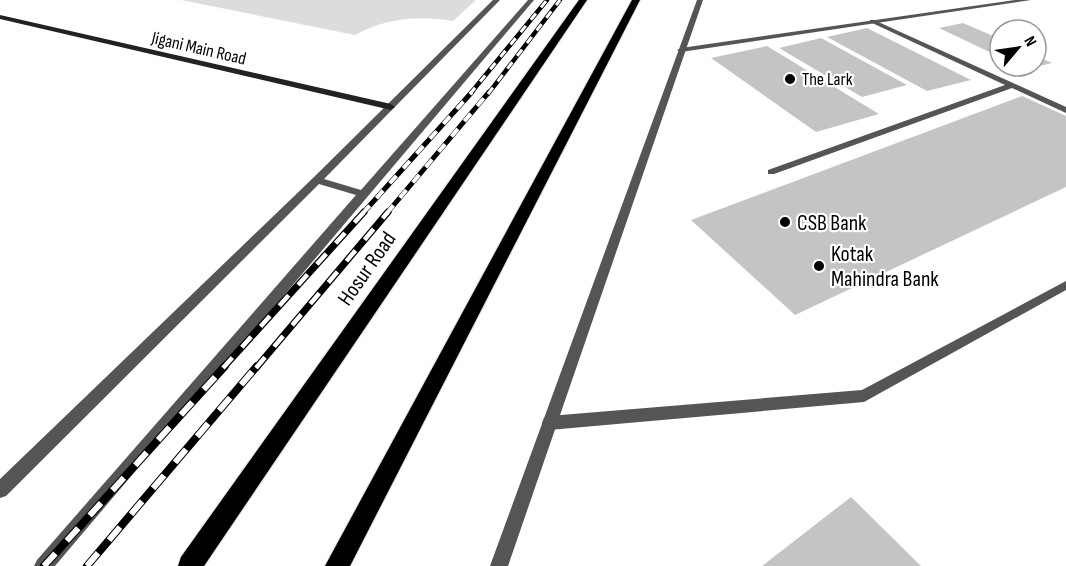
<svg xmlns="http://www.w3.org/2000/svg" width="1066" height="566" viewBox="0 0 1066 566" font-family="'Sofia Sans Condensed',sans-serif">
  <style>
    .green { fill: #dcdcdc }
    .building { fill: #c4c4c4 }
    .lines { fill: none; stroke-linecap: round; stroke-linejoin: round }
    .trunk-casing { stroke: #dbdbdb; stroke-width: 2 }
    .service { fill: #555; fill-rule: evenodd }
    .minor { fill: #555; fill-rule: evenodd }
    .tertiary { fill: #555; fill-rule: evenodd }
    .secondary { fill: #222; fill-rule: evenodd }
    .trunk { fill: #000; fill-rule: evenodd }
    .rail-far3-casing { stroke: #000; stroke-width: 4.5 }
    .rail-far2-casing { stroke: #000; stroke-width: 5 }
    .rail-far1-casing { stroke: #000; stroke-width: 7 }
    .rail-casing { stroke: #000; stroke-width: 8 }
    .rail-far3 { stroke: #fff; stroke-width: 3; stroke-dasharray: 8; stroke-linecap: butt }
    .rail-far2 { stroke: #fff; stroke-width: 4; stroke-dasharray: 10; stroke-linecap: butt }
    .rail-far1 { stroke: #fff; stroke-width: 4.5; stroke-dasharray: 14; stroke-linecap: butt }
    .rail { stroke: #fff; stroke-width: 6; stroke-dasharray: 17; stroke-linecap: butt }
    .poi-dot { fill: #000; stroke: #fff; stroke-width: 2 }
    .labels { text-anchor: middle; stroke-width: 4.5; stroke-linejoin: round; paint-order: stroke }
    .far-street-label { font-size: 18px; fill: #000; stroke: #fff }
    .far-poi-label { font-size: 18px; fill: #000; stroke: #fff; text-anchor: start }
    .poi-label { font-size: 22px; fill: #000; stroke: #fff; text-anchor: start }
    .street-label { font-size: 22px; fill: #000; stroke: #fff }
  </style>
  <rect width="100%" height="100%" fill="#fff"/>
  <!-- green -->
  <path class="green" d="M181,0h295l-23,21c-34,-6 -68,-3 -98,14z"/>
  <!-- building -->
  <path class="building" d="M963,23l37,16v18l-61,-29z
    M867,28l104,52 -44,11 -100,-54z
    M821,38l86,47 -45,12 -83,-49z
    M767,46l112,68 -63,18 -105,-74z
    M1036,56l16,7 -26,6 -7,-3h17z
    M1022,96l44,20v71l-271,128 -104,-95z
    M851,497l70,69h-159z"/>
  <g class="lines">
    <!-- trunk casing -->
    <g class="trunk-casing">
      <path id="trunk" d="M579,0h8l-383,566h-26l3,-9z
        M632,0h8l-290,566h-25z"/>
    </g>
    <!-- service -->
    <path class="service" d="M870,20h4l192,87v6l-54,-25 -238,86h-6v-4l237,-85 -135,-63z
      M1066,281v9l-202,112 -315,28 -5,-2 -2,-5 2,-5 5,-2 313,-26z"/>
    <!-- minor -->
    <path class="minor" d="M1015,0h16l-350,52 -4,-2 4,-2z"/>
    <!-- tertiary -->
    <path class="tertiary" d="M493,0h7l-176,179 37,11 167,-190h6l-479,566h-21l3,-6 319,-365 -37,-11 -313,312 -6,2v-19l313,-301z
      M697,0h6l-195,566h-18z"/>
    <!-- secondary -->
    <path class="secondary" d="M0,15l391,89 4,3 -4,3 -391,-91z"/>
    <!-- trunk -->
    <use href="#trunk" class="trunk"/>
    <!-- rail-far3 casing -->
    <g class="rail-far3-casing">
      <path id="rail-far3" d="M470,94l77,-94
        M488,94l72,-94"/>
    </g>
    <!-- rail-far2 casing -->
    <g class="rail-far2-casing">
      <path id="rail-far2" d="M363,213l109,-121
        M387,213l102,-121"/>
    </g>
    <!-- rail-far1 casing -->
    <g class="rail-far1-casing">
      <path id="rail-far1" d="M223,368l141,-156
        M256,368l132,-156"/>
    </g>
    <!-- rail casing -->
    <g class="rail-casing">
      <path id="rail" d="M44,566l181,-200
        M87,566l170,-200"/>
    </g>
    <!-- rail-far3 -->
    <use href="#rail-far3" class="rail-far3"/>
    <!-- rail-far2 -->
    <use href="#rail-far2" class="rail-far2"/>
    <!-- rail-far1 -->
    <use href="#rail-far1" class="rail-far1"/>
    <!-- rail -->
    <use href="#rail" class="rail"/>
  </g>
  <!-- markers -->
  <g class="poi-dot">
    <circle cx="790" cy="79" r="6"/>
    <circle cx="785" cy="222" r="6"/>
    <circle cx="819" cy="266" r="6"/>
  </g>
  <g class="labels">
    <!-- far-street labels -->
    <g class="far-street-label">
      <text transform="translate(199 48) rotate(13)" y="6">Jigani Main Road</text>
    </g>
    <!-- far-poi labels -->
    <g class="far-poi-label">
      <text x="802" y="85">The Lark</text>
    </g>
    <!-- poi labels -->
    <g class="poi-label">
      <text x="797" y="230">CSB Bank</text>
      <text x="831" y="261">Kotak<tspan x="831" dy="25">Mahindra Bank</tspan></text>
    </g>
    <!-- street labels -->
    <g class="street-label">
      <text transform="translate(366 268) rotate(-55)" y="8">Hosur Road</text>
    </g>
  </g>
  <!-- north arrow -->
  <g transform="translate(1018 48) rotate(61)"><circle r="28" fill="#ffffff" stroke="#999999" stroke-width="1.5"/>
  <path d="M0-4.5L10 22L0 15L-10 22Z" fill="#000000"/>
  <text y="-9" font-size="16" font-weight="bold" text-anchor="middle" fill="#000000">N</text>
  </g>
</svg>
